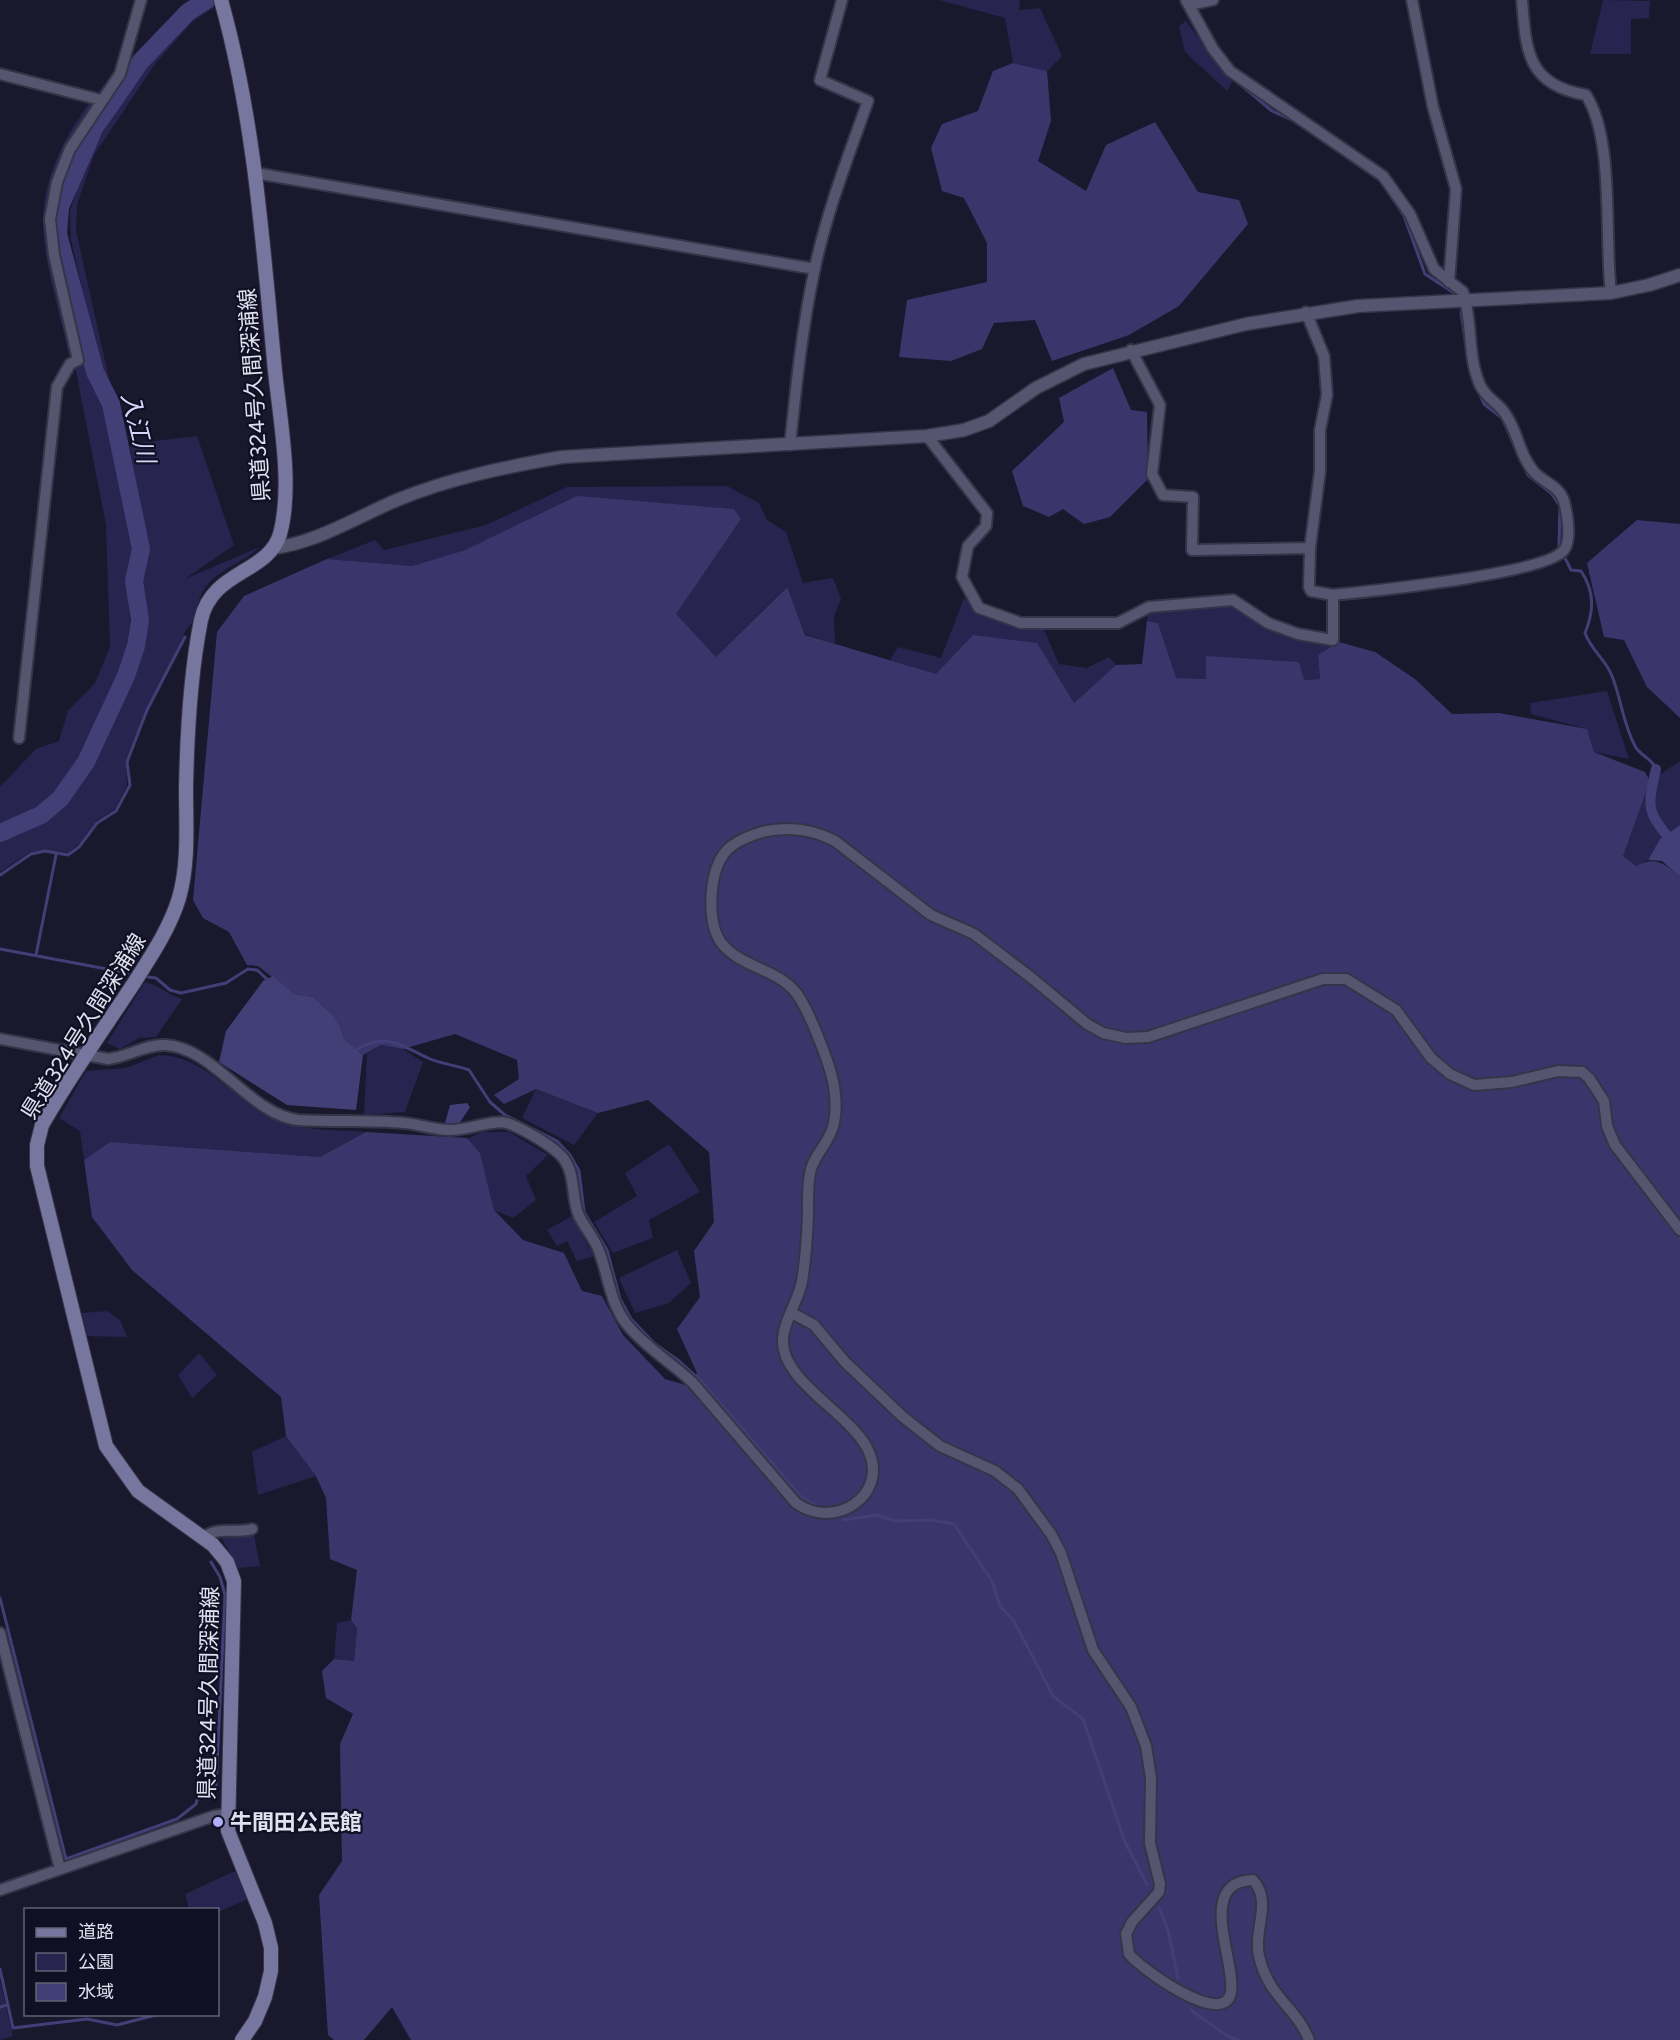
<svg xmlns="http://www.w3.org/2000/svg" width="1680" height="2040" viewBox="0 0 1680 2040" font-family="Figtree,'Noto Sans JP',sans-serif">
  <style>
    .green { fill: #282450 }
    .forest { fill: #3a366c }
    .water { fill: #423f77 }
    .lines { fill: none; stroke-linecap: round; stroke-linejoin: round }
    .stream { stroke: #423f77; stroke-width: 3 }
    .canal { stroke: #423f77; stroke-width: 10 }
    .river { stroke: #423f77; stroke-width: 18 }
    .minor-casing { stroke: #353448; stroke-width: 14 }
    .tertiary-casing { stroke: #353448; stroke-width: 15 }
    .secondary-casing { stroke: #353448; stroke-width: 16 }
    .minor { stroke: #55556f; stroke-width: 10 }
    .tertiary { stroke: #55556f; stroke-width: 12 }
    .secondary { stroke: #76769f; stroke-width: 14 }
    .poi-dot { fill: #afaefa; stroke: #100f23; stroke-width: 2 }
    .labels { text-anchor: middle; stroke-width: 4.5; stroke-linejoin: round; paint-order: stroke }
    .street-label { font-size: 22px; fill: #e0e0ef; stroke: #100f23 }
    .poi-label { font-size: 22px; font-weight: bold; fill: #e0e0ef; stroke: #100f23; text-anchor: start }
    .water-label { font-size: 24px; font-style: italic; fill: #d5d5f9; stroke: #100f23 }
  </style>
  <rect width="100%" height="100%" fill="#19182d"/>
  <!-- green -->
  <path class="green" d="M939,0h81l-1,10 21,-2 22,48 -15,15 -34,-8 -8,-45z
    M1603,0l47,1 -1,17 -18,1v35h-41z
    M216,6l-24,16 -37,42 -61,91 -17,49 -1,27 33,148 -9,-12 -29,-127 -1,-29 19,-56 56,-88 44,-51z
    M1186,21l46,61 -5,9 -42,-39 -6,-26z
    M116,72l-39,75 -20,58 -1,29 36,153 16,22 23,104 5,46 -9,19 3,44 -4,32 -13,37 -37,77 -34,37 -42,20v-38l36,-38 23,-8 9,-30 27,-28 15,-36 -4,-122 -30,-154 -7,-16c-8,-38 -21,-78 -25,-116 -7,-64 30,-123 72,-167z
    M197,436l37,109 -49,34 75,-32c-17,16 -45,23 -57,44 -8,14 -5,28 -17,39l-60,130 1,25 -12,24 -19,12 -17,23 -11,9 -23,-3 -15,2 -30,20v-33l48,-24 35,-34 62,-141 -5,-42 6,-41 -16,-113z
    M727,486l32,17 8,17 19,12 17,51 30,-5 8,21 -7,17 1,28 -30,-10 -19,-47 -70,70 -41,-43 66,-95 -7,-10 -157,-12 -112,53 -53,16 -85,-7 48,-19 9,10 102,-25 81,-38z
    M964,598l19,19 61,13 15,34 28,4 22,-11 7,8 -42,38 -101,-68 -36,40 -47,-15 8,-13 43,11z
    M1232,604c35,25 62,41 107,38l-21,13 2,24 -16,1 -97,-24 -1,23 -31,-1 -17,-55 -11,-2 2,-11z
    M1607,691l22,68 -35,-7 -7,-23 -56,-15 -1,-11z
    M1680,761v64l-20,14 -12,21 -12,6 -13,-10 27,-75z
    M145,982c14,3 23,13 37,17l-26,38 -17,1 -19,11 -13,-6z
    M381,1045l22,4 20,13 -18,50 -41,3 3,-62z
    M159,1055c46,1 73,42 111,62 27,15 65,12 96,15l-46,25 -210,-15 -26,18 -4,-29 -21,-13 27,-47 40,-3z
    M536,1089l62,24 -24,32 -52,-27z
    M482,1132h27l39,23 -22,21 10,24 -23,18 -19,-8 -14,-57 -13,-14z
    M669,1144l31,48 -51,28 4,18 -40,15 -19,-31 43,-26 -12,-23z
    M572,1216l22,40 -17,5 -10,-20 -10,5 -10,-16z
    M677,1250l14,33 -22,20 -34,10 -16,-35z
    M107,1311l13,9 7,17 -40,-1 -6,-23z
    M199,1353l18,22 -25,23 -14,-23z
    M286,1436l30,40 -58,19 -6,-43z
    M220,1535h34l6,31 -22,2z
    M351,1620l6,8 -3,33 -20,-2 3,-36z
    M235,1871l13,28 -30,13v-2l-29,-1 -4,-15z
    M0,1981l13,55 -13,4z"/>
  <!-- forest -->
  <path class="forest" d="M1013,63l34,8 4,50 -13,40 48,30 20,-46 49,-23 43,70 41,8 9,24 -69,82 -50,29 -77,26 -17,-41 -41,3 -12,26 -31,12 -52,-4 8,-57 80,-18v-39l-23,-45 -22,-7 -11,-43 11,-24 36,-13 15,-40z
    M1113,368l18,42 16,2 1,67 -38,38 -26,7 -21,-15 -14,8 -26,-11 -11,-35 52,-49 -5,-24z
    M577,496l157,13 7,10 -65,95 40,43 71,-70 18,48 131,39 37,-39 64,8 37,60 42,-38 26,-1 5,-43 11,2 18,55 30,1v-23l93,6 5,18 16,-1 -2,-24 21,-13 36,10 40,27 37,35 47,-1 88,16 7,23 51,20 5,9 -27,75 13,10c19,-10 28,-3 44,11v1163h-1269l-19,-33 -28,33h-30l-6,-5 -9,-140 23,-34 -2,-117 13,-30 -27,-16 -4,-27 12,-12 20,2 3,-33 -6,-8 6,-50 -27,-11 -4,-61 -10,-22 -30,-40 -5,-39 -149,-127 -40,-53 -8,-57 26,-18 210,15 46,-25 101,6 13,15 14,57 29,30 41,13 18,38 20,5 21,39 42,44 24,7 8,-13 -20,-44 23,-32 -6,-46 20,-29 -5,-70 -61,-52 -50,13 -62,-24 -32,15 -10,-9 25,-16 -2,-19 -62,-26 -52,15 -22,-4 -18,10 -18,-15 -5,-14 -8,-12 -19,-17 -19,-3 -36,-28 -11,-1 -18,-33 -26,-14 -10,-18 24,-268 27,-36 83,-37 85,7 53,-16z
    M1637,520l43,4v194l-33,-31 -23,-47 -20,-3 -17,-74z"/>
  <!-- water -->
  <path class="water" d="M1680,825v52l-18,-16 -14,-1 12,-21z
    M273,976l21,18 19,3 19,17 8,12 5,14 18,15 -7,55 -69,-5 -68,-43 7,-31 37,-50z
    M467,1103l3,4 -11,17 -14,-1 5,-18z"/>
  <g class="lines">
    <!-- stream -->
    <path class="stream" d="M1235,80l37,31 24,11
      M1355,163l27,19
      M1387,190l17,26 21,58 29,19
      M1461,312l4,27
      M1471,375l13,29 18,14 13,29
      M1523,464l5,11 23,18 9,13 -1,40 12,24 10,1c14,21 13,40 4,62 6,17 21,27 27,43 9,22 11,48 23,70 5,10 17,12 21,23
      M0,875l31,-21 14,-3 23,4 11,-8 18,-24 19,-12 14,-26 -3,-23 20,-52 38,-73
      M0,949l128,24
      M36,955l20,-100
      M148,977l8,1 14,12 11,3 45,-10 22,-14 9,1 13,12
      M354,1051c33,-20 45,-6 74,7 13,6 28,7 41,12l21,32 15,13 52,26 13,14 9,16 5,41 23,38 13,49 11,20 24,25 24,17 20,18 102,118 14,8
      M844,1520l33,-5 19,6 35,-1 23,4 38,57 8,25 14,15 39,75 30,23 42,123 22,43
      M0,1598l66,261 111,-40 19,-15 3,-11 17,-5 9,-193 -5,-18 -9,-15
      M1159,1908l9,22 10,48
      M0,1969l13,59 74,-9 30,6 43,-11
      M0,2007l7,-2
      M1191,2010l35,25 12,5"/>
    <!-- canal -->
    <path class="canal" d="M1656,769c-10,43 -8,42 18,76"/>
    <!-- river -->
    <path class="river" d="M0,833l41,-18 19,-16 26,-37 40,-86 10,-30 4,-26 -6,-39 7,-32 -30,-145 -16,-32 -37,-138 2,-27 34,-78 47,-68 47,-49 19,-12"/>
    <!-- minor casing -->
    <g class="minor-casing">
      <path id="minor" d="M1186,0l27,49 17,22 153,105 27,38 24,55 29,23c10,30 4,64 17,93 6,13 17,17 24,27 14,18 15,44 31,61 10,10 24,13 29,28 3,12 8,39 0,49 -18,24 -194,41 -231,45
        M1412,0l21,107 23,82 -7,93
        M1522,0c4,51 5,85 64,95 29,45 18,143 25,198
        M1189,5l24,-5
        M0,74l101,26
        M255,173l560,96
        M1131,350l29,55 -8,69 11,21 30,2 -1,53 118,-2
        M927,436l60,77 -1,13 -18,20 -6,31 17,31 42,15h97l31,-16 84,-7 35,23 30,11 35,6v-45l-22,-4 -2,-4 1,-39 10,-77v-41l7,-35 -3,-39 -18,-44
        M790,445c6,-58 12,-116 24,-173 12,-58 34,-115 54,-171l-48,-21 22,-80
        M19,738l38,-351 13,-23 8,-4 -24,-105 -4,-36 7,-37 13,-33 50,-75 21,-74
        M0,1039l108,20c20,-2 38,-15 57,-14 49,2 86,71 134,75 35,2 70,0 105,3 15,1 30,7 45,7 16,1 45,-11 58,-7 15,5 48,24 57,36 12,17 7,39 15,57 6,12 16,23 20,35 10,26 11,54 30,76 19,22 43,36 64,56l103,120c39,28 92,-8 73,-51 -16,-38 -89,-70 -86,-113 1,-20 16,-39 19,-58 4,-22 5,-43 6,-66 0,-15 -1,-32 3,-46 4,-14 15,-24 20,-37 7,-16 5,-35 2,-51 -5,-22 -24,-70 -36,-87 -19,-25 -54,-26 -74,-49 -17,-20 -14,-69 0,-90 7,-11 26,-19 39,-23 26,-6 50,-3 73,9l96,74 43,19 59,45 54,45 16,9 23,5 22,-1 175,-58h23l50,31 35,48 19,16 24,11 38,-3 46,-11 24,1 7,6 15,23 3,25 8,19 65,85
        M792,1313l22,12 31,37 58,55 37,29 55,25 23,18 33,45 10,19 32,97 38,57 15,39 5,32 -1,65 10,41 -1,8 -27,30 -6,12 3,20c11,14 96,76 102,38 5,-31 -36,-110 22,-112 20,22 0,49 6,76 9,41 38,52 50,84
        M204,1537c15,-11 31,-3 48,-8
        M0,1633l60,236
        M0,1890l214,-74 13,-2"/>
    </g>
    <!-- tertiary casing -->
    <g class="tertiary-casing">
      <path id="tertiary" d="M273,548c43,-5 84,-31 124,-48 54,-22 108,-33 165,-43l365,-21 37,-6 25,-9 47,-33 48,-24 162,-40 112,-18 253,-13 38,-8 31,-10"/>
    </g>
    <!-- secondary casing -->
    <g class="secondary-casing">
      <path id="secondary" d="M221,0c34,121 42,247 54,371 5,49 18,115 5,163 -12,40 -68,36 -79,86 -11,55 -14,114 -15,169 0,36 3,74 -7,109 -9,30 -28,58 -45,85 -31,47 -64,93 -92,142l-5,20v21l69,280 32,45 75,54 14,17 7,19 -6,250 37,92 6,25v23l-6,26 -10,24 -13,19"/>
    </g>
    <!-- minor -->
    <use href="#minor" class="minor"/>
    <!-- tertiary -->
    <use href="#tertiary" class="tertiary"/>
    <!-- secondary -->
    <use href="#secondary" class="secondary"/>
  </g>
  <!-- markers -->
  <circle class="poi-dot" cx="218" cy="1822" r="6"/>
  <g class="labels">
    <!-- street labels -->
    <g class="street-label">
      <text transform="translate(254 395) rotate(-94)" y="8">県道324号久間深浦線</text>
      <text transform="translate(83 1026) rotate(-58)" y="8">県道324号久間深浦線</text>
      <text transform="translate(208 1693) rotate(-89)" y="8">県道324号久間深浦線</text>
    </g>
    <!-- poi labels -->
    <g class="poi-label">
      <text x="230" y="1830">牛間田公民館</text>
    </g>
    <!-- water labels -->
    <g class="water-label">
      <text transform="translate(138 428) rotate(76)" y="8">入江川</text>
    </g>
  </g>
  <!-- legend -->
  <rect x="24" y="1908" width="195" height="108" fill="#100f23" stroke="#636375" stroke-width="1.5"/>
  <rect x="36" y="1928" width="30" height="9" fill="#76769f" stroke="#636375" stroke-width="1.5"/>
  <text x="78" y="1938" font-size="18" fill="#e0e0ef">道路</text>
  <rect x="36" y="1953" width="30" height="18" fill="#282450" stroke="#636375" stroke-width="1.5"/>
  <text x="78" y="1968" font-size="18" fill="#e0e0ef">公園</text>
  <rect x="36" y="1983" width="30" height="18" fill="#423f77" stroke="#636375" stroke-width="1.5"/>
  <text x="78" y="1998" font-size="18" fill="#e0e0ef">水域</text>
</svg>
